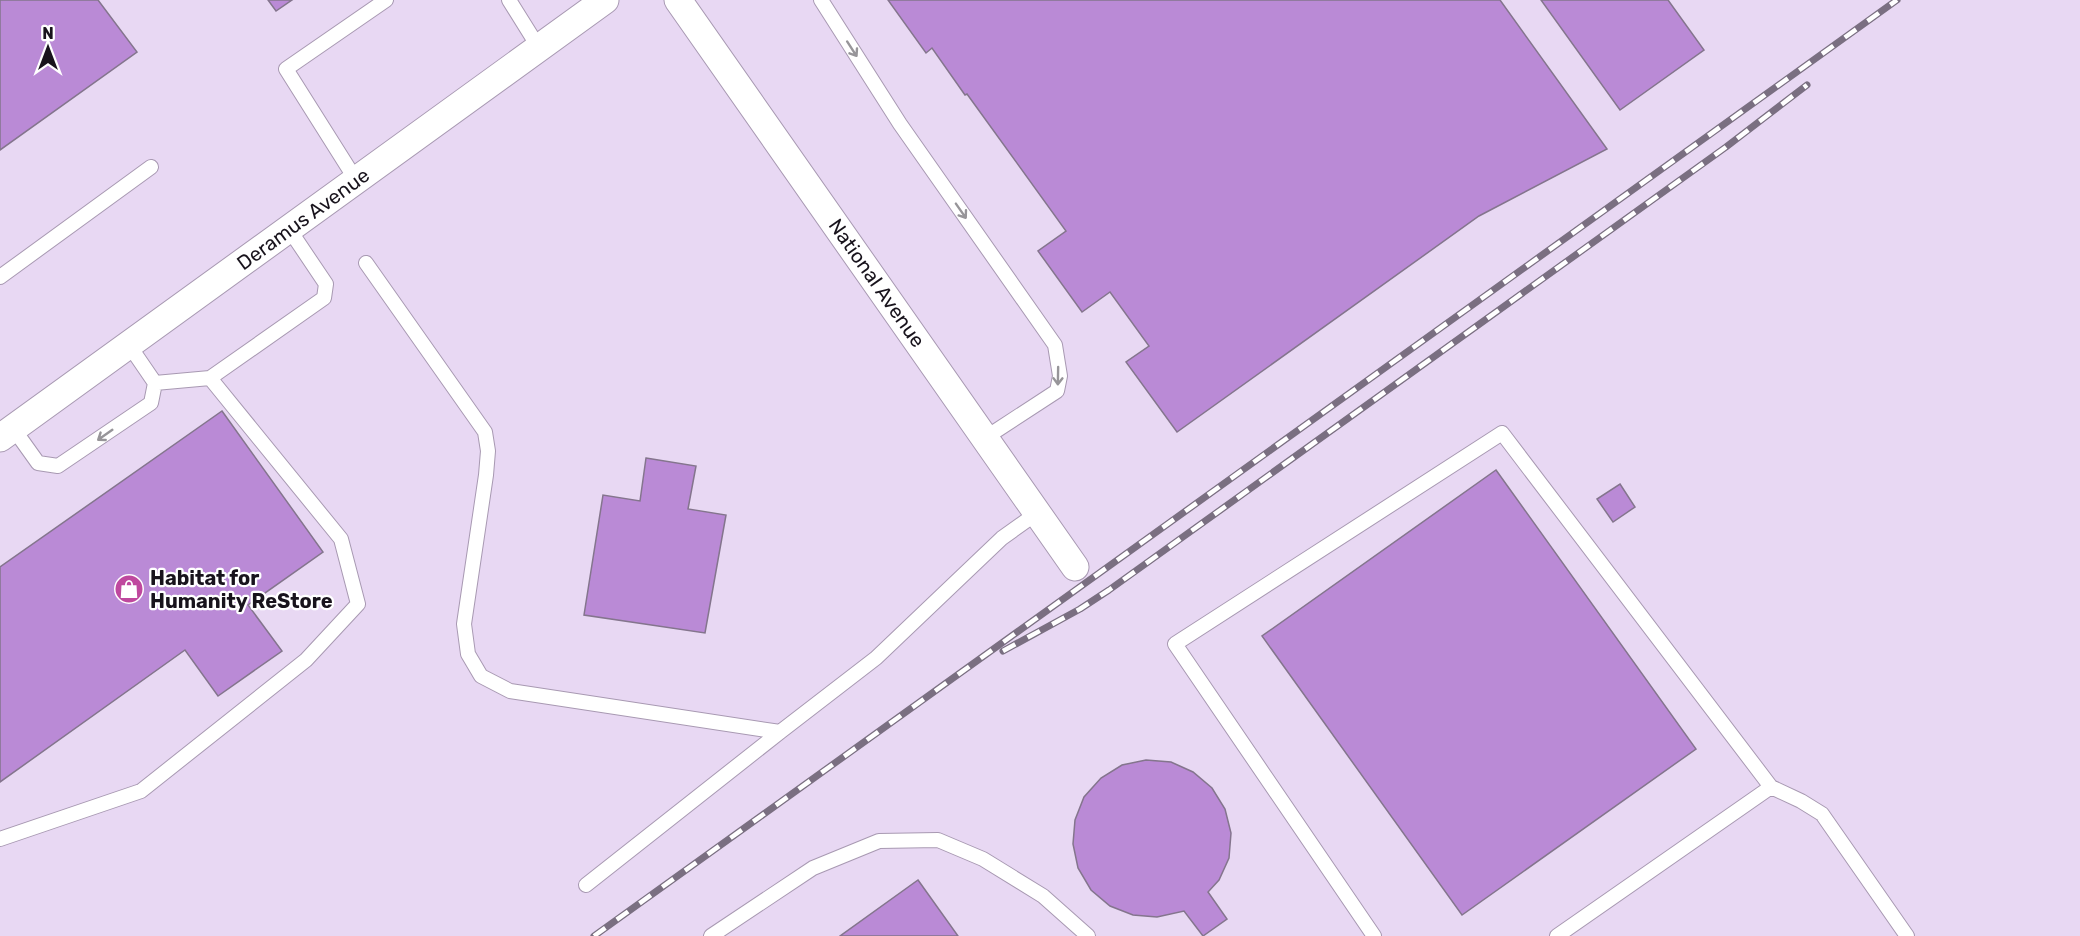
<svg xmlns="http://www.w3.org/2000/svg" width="2080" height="936" viewBox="0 0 2080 936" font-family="Rubik,sans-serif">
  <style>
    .building { fill: #ba8ad6; stroke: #84758d; stroke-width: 1.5 }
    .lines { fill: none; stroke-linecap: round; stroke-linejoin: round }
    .lane-casing { stroke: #a899b2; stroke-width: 16 }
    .street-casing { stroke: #a899b2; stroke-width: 29 }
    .lane { stroke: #fff; stroke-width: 14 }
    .street { stroke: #fff; stroke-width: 27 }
    .rail-casing { stroke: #7a6f81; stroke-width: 7 }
    .rail { stroke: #fff; stroke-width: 4.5; stroke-dasharray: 14; stroke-linecap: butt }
    .oneway { stroke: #979599 }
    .labels { text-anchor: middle; stroke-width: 4.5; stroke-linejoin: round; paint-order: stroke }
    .street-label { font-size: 20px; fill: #18131c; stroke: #fff }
    .poi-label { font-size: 20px; font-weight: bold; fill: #18131c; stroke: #fff; text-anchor: start }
  </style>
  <rect width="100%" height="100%" fill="#e8d8f3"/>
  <!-- building -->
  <path class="building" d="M0,0h98l39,52 -137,98z
    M268,0h24l-16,11z
    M888,0h612l107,149 -128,67 -302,216 -51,-70 23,-16 -39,-54 -28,20 -44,-61 28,-20 -99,-137 -2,1 -33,-47 -6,5z
    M1541,0h127l36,50 -84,60z
    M222,411l101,141 -75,53 34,46 -64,45 -33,-46 -185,132v-215z
    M646,458l50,8 -8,43 38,6 -21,118 -121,-18 19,-120 37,6z
    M1496,470l200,279 -234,166 -200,-279z
    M1620,484l15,23 -22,15 -16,-23z
    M1146,760l25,2 22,10 19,16 13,21 6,24 -2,25 -10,22 -11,12 19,27 -24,17 -19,-25 -27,6 -24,-2 -23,-9 -19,-16 -13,-22 -5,-24 2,-24 9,-23 17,-19 21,-13z
    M918,880l40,56h-118z"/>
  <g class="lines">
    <!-- lane casing -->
    <g class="lane-casing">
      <path id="lane" d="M509,0l30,48
        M821,0l79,124 155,221 5,31 -3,15 -72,47
        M356,180l-70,-111 100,-69
        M366,263l119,169 3,19 -2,24 -22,149 4,30 13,22 29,15 270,41
        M0,277l151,-110
        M155,383l55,-5
        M13,428l25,35 20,3 93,-63 4,-20 -26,-38
        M1771,787l30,14 21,13 85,122
        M0,839l141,-48 165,-131 52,-56 -17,-65 -131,-161 114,-80 2,-14 -37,-55
        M586,885l194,-153 96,-74 126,-120 35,-25
        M711,936l102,-68 66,-27 59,-1 45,19 60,37 45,40
        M1374,936l-199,-292 327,-211 269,354 -214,149"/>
    </g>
    <!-- street casing -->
    <g class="street-casing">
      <path id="street" d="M678,0l397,567
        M0,438l605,-438"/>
    </g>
    <!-- lane -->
    <use href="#lane" class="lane"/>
    <!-- street -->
    <use href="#street" class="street"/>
    <!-- rail casing -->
    <g class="rail-casing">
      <path id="rail" d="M1003,651l77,-42 29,-19 617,-443 81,-62
        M594,936l1303,-936"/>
    </g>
    <!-- rail -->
    <use href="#rail" class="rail"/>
  </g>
  <!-- one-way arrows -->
  <defs><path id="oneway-shaft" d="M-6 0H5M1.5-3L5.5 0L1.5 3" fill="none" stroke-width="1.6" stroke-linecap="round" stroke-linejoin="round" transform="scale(1.5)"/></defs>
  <g class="oneway">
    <use href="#oneway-shaft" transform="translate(852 49) rotate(57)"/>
    <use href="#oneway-shaft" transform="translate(961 211) rotate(55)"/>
    <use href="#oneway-shaft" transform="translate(1058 376) rotate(91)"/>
    <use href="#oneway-shaft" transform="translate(105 435) rotate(145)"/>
  </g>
  <!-- icons -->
  <defs>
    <g id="shop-disc" transform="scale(1.5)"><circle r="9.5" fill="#bf489e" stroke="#fff"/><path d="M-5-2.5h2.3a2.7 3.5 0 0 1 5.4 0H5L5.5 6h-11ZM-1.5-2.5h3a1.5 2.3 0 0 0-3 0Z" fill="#fff"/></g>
  </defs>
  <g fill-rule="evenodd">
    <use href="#shop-disc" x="129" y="589"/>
  </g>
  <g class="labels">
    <!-- street labels -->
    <g class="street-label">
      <text transform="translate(303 219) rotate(-36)" y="7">Deramus Avenue</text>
      <text transform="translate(877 283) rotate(55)" y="7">National Avenue</text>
    </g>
    <!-- poi labels -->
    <g class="poi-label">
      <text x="150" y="585">Habitat for<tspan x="150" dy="23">Humanity ReStore</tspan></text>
    </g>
  </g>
  <!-- north arrow -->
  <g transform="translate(48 48)" stroke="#ffffff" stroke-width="4.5" paint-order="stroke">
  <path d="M0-4.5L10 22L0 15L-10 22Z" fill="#18131c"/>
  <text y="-9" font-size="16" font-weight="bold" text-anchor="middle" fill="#18131c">N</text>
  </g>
</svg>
